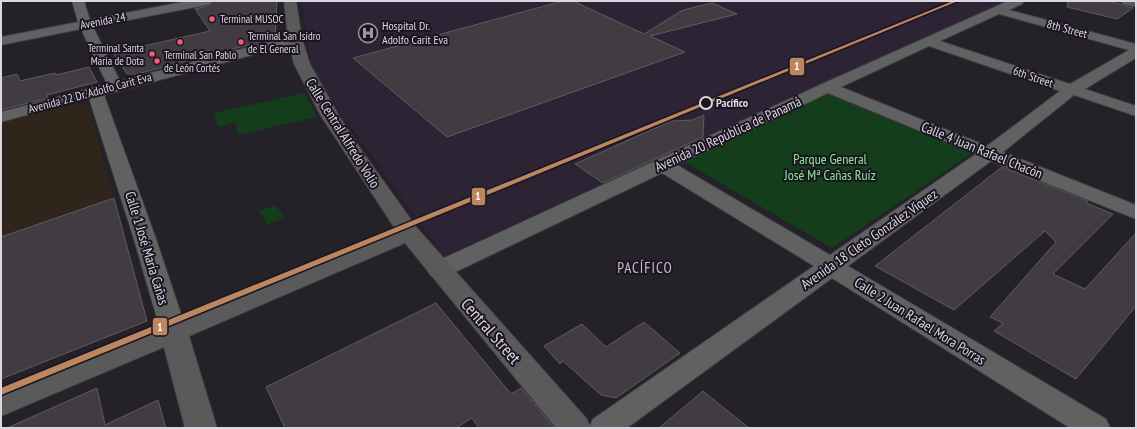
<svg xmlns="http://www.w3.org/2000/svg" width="1137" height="429" viewBox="0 0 1137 429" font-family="'PT Sans Narrow',sans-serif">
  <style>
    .built { fill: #2c2434 }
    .education { fill: #30251a }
    .green { fill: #143d1c }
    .building { fill: #403c42; stroke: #5f5b61 }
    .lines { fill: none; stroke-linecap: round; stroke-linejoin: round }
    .street-casing { stroke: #3f3b41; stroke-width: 2 }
    .secondary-casing { stroke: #3f3b41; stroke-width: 2 }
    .street { fill: #606261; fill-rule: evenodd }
    .secondary { fill: #5b5a5b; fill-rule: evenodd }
    .rail-1-casing { stroke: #1b1521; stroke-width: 3 }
    .rail-1 { fill: #bb8660; fill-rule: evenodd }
    .bus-dot { fill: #f75a77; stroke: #1b1521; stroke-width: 1.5 }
    .stop-dot { fill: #1b1521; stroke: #dcd8e1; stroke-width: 2 }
    .labels { text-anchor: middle; stroke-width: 4; stroke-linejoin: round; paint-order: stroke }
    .far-bus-label { font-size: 11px; fill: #dcd8e1; stroke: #1b1521; text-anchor: start }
    .far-street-label { font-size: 12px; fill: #dcd8e1; stroke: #1b1521 }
    .far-poi-label { font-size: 12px; fill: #dcd8e1; stroke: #1b1521; text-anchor: start }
    .far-stop-label { font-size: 12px; font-weight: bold; fill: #dcd8e1; stroke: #1b1521; text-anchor: start }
    .street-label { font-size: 14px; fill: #dcd8e1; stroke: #1b1521 }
    .park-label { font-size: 14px; fill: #92e79b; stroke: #1b1521 }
    .neighbourhood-label { font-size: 15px; letter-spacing: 1px; fill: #c3bbcc; stroke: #1b1521 }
    .near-street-label { font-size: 17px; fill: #dcd8e1; stroke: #1b1521 }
    .line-badge { stroke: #1b1521; stroke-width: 1.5 }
    .badge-label { font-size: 11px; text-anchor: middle; font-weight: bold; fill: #fff }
  </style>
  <rect width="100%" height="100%" fill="#252128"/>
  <!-- built -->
  <path class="built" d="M302,1h703l-561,255 -110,-152 -23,-38z"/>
  <!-- education -->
  <path class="education" d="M74,104l14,1 26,93 -113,39v-114z"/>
  <!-- green -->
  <path class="green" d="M831,92l143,60 -142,96 -149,-87z
    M305,93l12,24 -80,18 -1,-13 -18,5 -4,-14z
    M276,205l8,13 -17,7 -8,-14z"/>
  <!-- building -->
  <path class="building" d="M213,1h64l-2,37 -138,36h-10l-14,-21 97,-22 -15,-22 15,-4z
    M563,1h10l71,33 39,-24 29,-7 25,11 -87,22 35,16 -238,85 -94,-79z
    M1068,1h41l24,7 -16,11 -50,-12z
    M89,67l8,15 -50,13 1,3 -47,12v-32l16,-4 3,7 35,-8 1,2z
    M704,115l-1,22 -100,46 -28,-19 96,-43 21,-1z
    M1002,167l86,34 -2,2 27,11 -60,60 32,15 51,-56v73l-60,73 -82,-48 9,-8 -13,-6 66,-75 -11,-11 -91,79 -79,-44z
    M114,198l33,123 -146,58v-142z
    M436,303l75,91 10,-6 33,40h-75l-7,-10 -16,10h-171l-19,-41z
    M644,322l36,31 -64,45 -15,-3 -38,-34 -3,3 -16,-18 38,-22 24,23z
    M97,388l8,37 53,-25 8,28h-159z
    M703,391l46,37h-90z"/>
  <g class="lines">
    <!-- street casing -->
    <g class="street-casing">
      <path id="street" d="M72,1h12l6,19 97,-19h25l-2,3 -4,1 -113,22 27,54 175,-46 5,1 2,3 -2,3 -196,53 51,141 32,96 -4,7 -9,3 -9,-3 -4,-7 -28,-96 -44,-138 -88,24v-10l106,-28 -26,-55 -80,16v-8l77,-15z
        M1008,1h16l-2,3 -13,6 127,34v14l-51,31 51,17v10l-62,-21 -71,57 133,53v14l-145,-58 -143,105 258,153 4,9h-40l-238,-150 -205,150h-38l4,-9 221,-153 -152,-93 -215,103 -8,2 -8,-2 -4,-6 4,-6 391,-180zM999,14l130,36 -59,34 -130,-43zM929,46l131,45 -73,55 -146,-59zM828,93l148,61 -146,101 -153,-90z"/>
    </g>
    <!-- secondary casing -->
    <g class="secondary-casing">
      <path id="secondary" d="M284,1h12l6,38 8,25 29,52 23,35 55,77 169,190 5,10h-35l-151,-185 -216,93 28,92h-32l-21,-81 -163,69v-26l395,-160 -75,-114 -27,-52 -6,-25z
        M1121,1h15v6l-13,-3z"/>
    </g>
    <!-- street -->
    <use href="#street" class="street"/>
    <!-- secondary -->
    <use href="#secondary" class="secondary"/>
    <!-- rail-1 casing -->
    <g class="rail-1-casing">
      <path id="rail-1" d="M953,1h5l-957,394v-7z"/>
    </g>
    <!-- rail-1 -->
    <use href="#rail-1" class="rail-1"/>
  </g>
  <!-- icons -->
  <defs>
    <g id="hospital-ring" transform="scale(1)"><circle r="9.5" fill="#1b1521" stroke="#9c98a0" stroke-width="1.5"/><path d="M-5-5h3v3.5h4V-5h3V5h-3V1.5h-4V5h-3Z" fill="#9c98a0"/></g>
  </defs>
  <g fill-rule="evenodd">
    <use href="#hospital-ring" x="368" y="33"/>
  </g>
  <!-- markers -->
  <g class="bus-dot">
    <circle cx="212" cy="19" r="3.5"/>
    <circle cx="180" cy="42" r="3.5"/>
    <circle cx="241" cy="42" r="3.5"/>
    <circle cx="152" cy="54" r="3.5"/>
    <circle cx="157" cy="61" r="3.5"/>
  </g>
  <circle class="stop-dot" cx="706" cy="103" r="6"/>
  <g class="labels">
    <!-- far-bus labels -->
    <g class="far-bus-label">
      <text x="220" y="23">Terminal MUSOC</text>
      <text x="248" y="40">Terminal San Isidro<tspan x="248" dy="13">de El General</tspan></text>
      <text x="144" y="52" text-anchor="end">Terminal Santa<tspan x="144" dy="13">María de Dota</tspan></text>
      <text x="164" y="59">Terminal San Pablo<tspan x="164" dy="13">de León Cortés</tspan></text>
    </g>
    <!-- far-street labels -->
    <g class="far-street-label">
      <text transform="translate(103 21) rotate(-11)" y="4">Avenida 24</text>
      <text transform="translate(1067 29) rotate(15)" y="4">8th Street</text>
      <text transform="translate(1033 77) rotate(19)" y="4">6th Street</text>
      <text transform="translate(90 93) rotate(-15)" y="4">Avenida 22 Dr. Adolfo Carit Eva</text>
    </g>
    <!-- far-poi labels -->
    <g class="far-poi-label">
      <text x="382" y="30">Hospital Dr.<tspan x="382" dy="14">Adolfo Carit Eva</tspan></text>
    </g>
    <!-- far-stop labels -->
    <g class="far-stop-label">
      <text x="716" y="107">Pacífico</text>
    </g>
    <!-- street labels -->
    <g class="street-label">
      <text transform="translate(343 133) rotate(58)" y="5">Calle Central Alfredo Volio</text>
      <text transform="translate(728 134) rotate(-25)" y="5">Avenida 20 República de Panamá</text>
      <text transform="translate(982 150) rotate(22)" y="5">Calle 4 Juan Rafael Chacón</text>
      <text transform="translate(869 239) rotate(-35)" y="5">Avenida 18 Cleto González Víquez</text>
      <text transform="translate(147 248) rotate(73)" y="5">Calle 1 José María Cañas</text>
      <text transform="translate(920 321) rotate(32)" y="5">Calle 2 Juan Rafael Mora Porras</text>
    </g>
    <!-- park labels -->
    <g class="park-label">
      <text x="830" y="164">Parque General<tspan x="830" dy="16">José Mª Cañas Ruíz</tspan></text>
    </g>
    <!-- neighbourhood labels -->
    <g class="neighbourhood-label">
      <text x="645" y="273">PACÍFICO</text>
    </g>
    <!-- near-street labels -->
    <g class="near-street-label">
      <text transform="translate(491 331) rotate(49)" y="6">Central Street</text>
    </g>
  </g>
  <g class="line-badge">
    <rect x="789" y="57" width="16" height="19" rx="4" fill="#bb8660"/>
    <rect x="471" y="187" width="15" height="19" rx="4" fill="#bb8660"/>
    <rect x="152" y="317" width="16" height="19" rx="4" fill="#bb8660"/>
  </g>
  <g class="badge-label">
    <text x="797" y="70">1</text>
    <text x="478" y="200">1</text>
    <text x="160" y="331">1</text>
  </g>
  <!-- border -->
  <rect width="1137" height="429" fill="none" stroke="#dcd8e1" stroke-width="4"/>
</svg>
